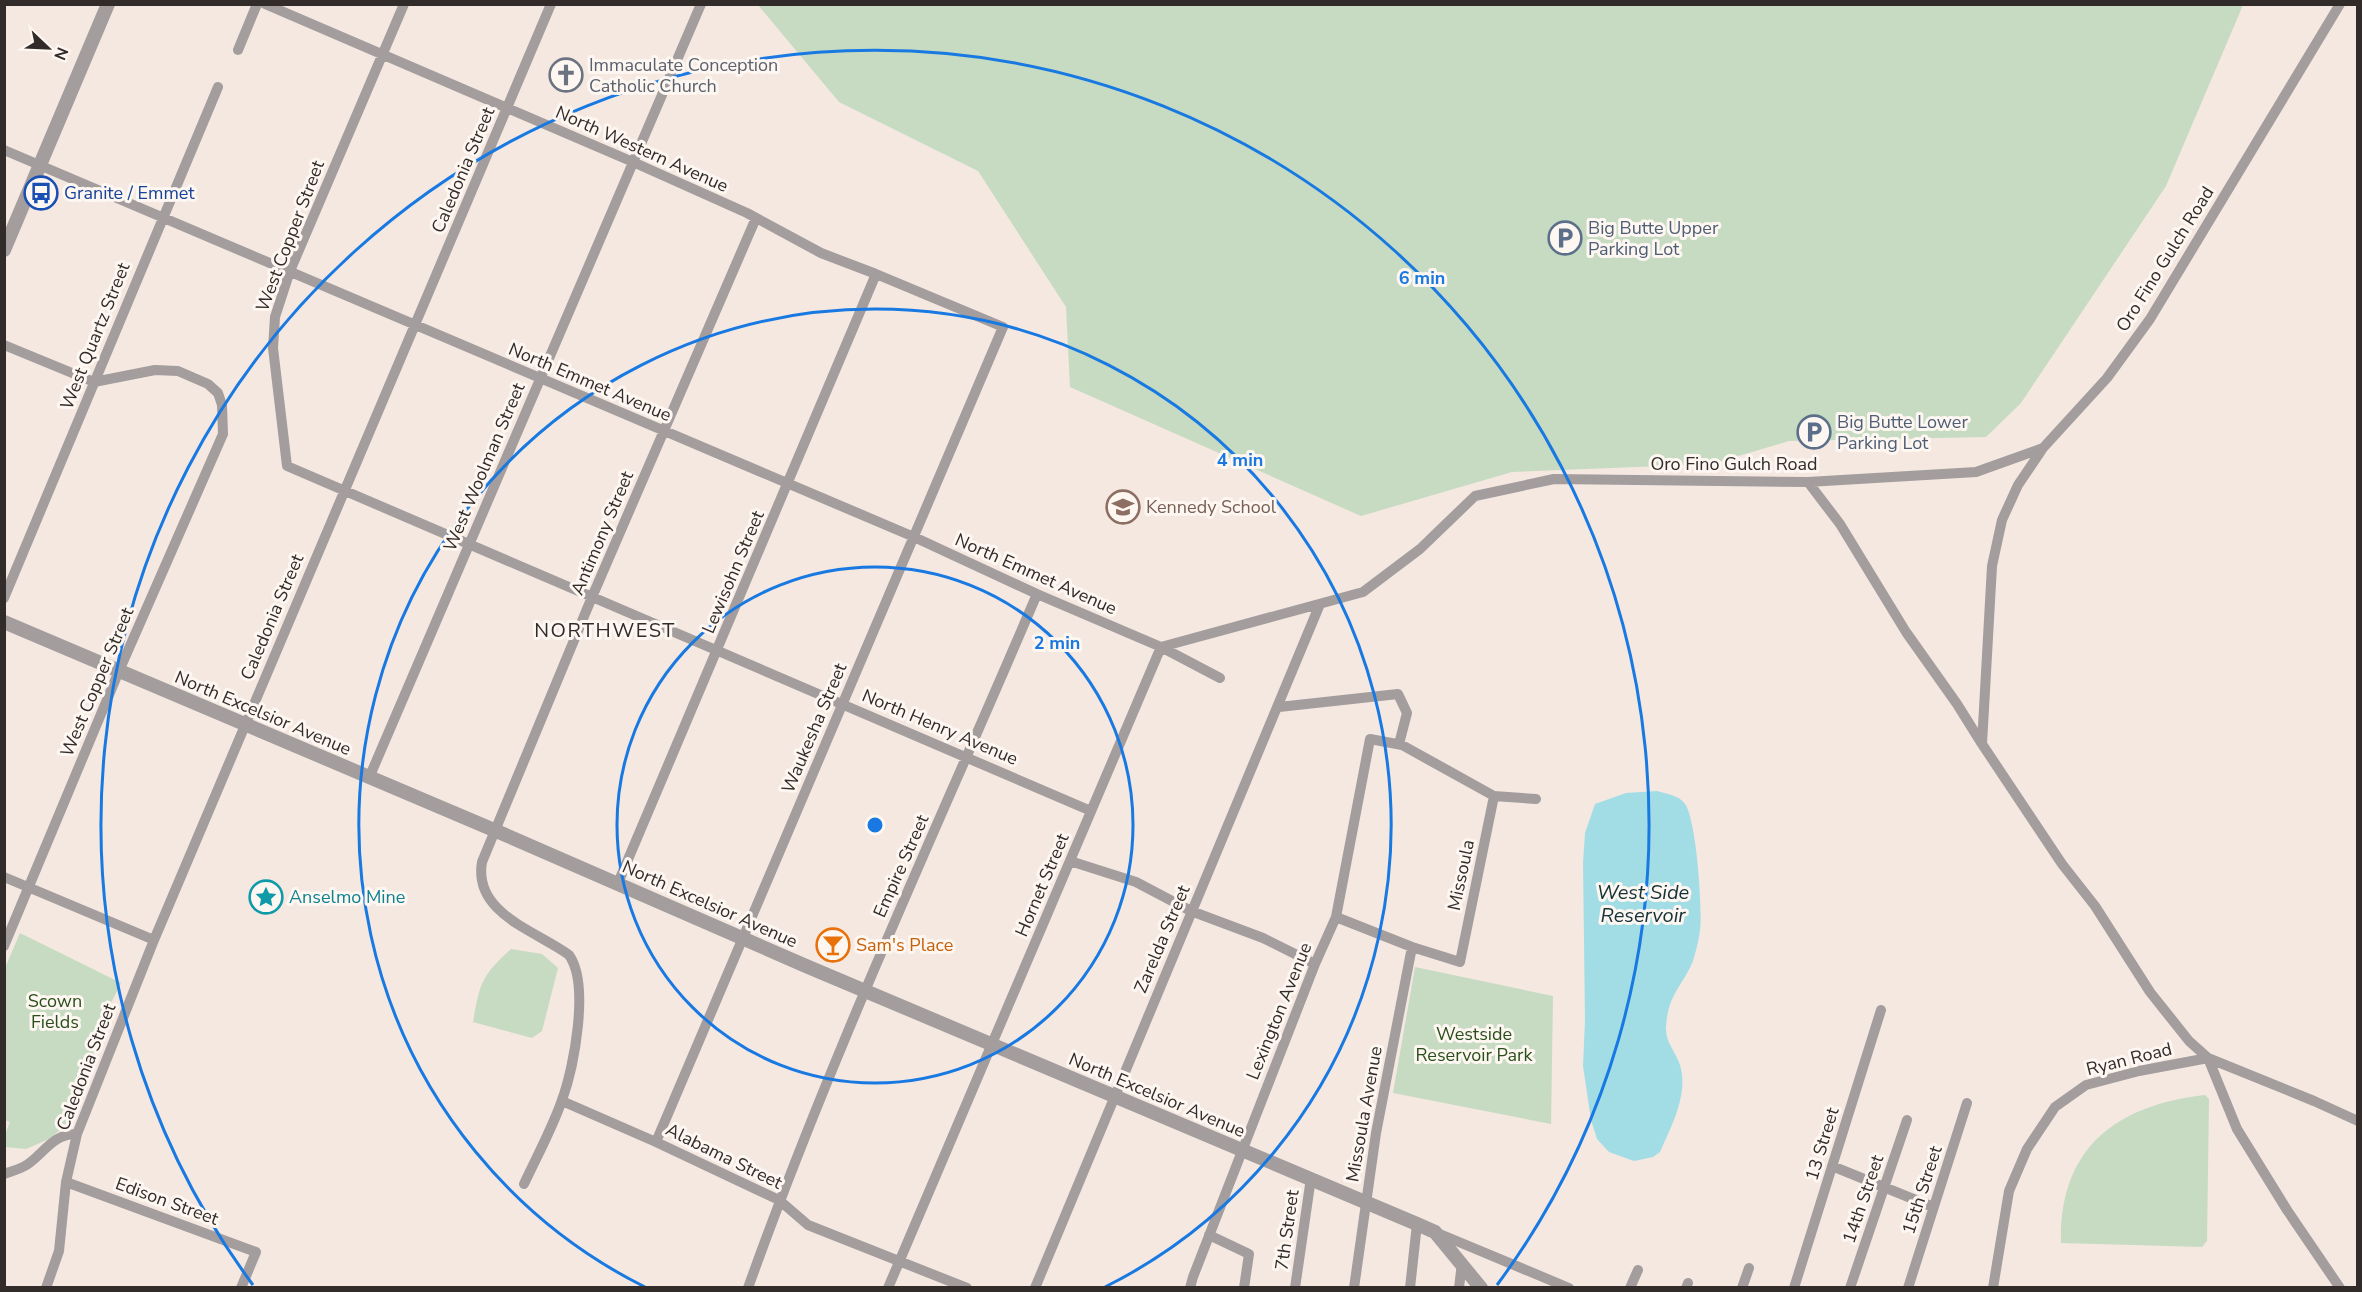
<svg xmlns="http://www.w3.org/2000/svg" width="2362" height="1292" viewBox="0 0 2362 1292" font-family="'Nunito Sans',sans-serif">
  <style>
    .green { fill: #c6dbc1 }
    .water { fill: #a2dde6 }
    .lines { fill: none; stroke-linecap: round; stroke-linejoin: round }
    .minor { stroke: #a39d9e; stroke-width: 10 }
    .tertiary { stroke: #a39d9e; stroke-width: 14 }
    .ring { fill: none; stroke: #1879e2; stroke-width: 3 }
    .labels { text-anchor: middle; stroke-width: 6; stroke-linejoin: round; paint-order: stroke }
    .worship-label { font-size: 18px; fill: #5b616d; stroke: #fdf6f1; text-anchor: start }
    .street-label { font-size: 18px; fill: #312c29; stroke: #fdf6f1 }
    .transit-label { font-size: 18px; fill: #164399; stroke: #fdf6f1; text-anchor: start }
    .service-label { font-size: 18px; fill: #4e5e75; stroke: #fdf6f1; text-anchor: start }
    .education-label { font-size: 18px; fill: #785e54; stroke: #fdf6f1; text-anchor: start }
    .culture-label { font-size: 18px; fill: #0d838f; stroke: #fdf6f1; text-anchor: start }
    .food-label { font-size: 18px; fill: #c56008; stroke: #fdf6f1; text-anchor: start }
    .park-label { font-size: 18px; fill: #284f1b; stroke: #fdf6f1 }
    .neighbourhood-label { font-size: 20px; letter-spacing: 1.5px; fill: #312c29; stroke: #fdf6f1 }
    .water-label { font-size: 20px; font-style: italic; fill: #143237; stroke: #fdf6f1 }
    .centre { fill: #1879e2; stroke: #fdf6f1; stroke-width: 3 }
    .ring-label { font-size: 18px; text-anchor: middle; font-weight: bold; fill: #1879e2; stroke: #fdf6f1; stroke-width: 6; stroke-linejoin: round; paint-order: stroke }
  </style>
  <rect width="100%" height="100%" fill="#f4e8e0"/>
  <!-- green -->
  <path class="green" d="M758,5h1485l-77,181 -145,217 -35,34 -197,4 -78,23 -199,8 -151,44 -291,-129 -4,-80 -88,-136 -139,-69z
    M20,933l101,50 -15,30 -6,25 -35,88 -16,13 -23,10 -21,-2v-12l5,-13 -6,-2 1,-152z
    M511,949l31,5 16,14 -16,63 -10,7 -59,-16c7,-39 8,-46 38,-73z
    M1415,967l138,29 -2,128 -158,-31z
    M2205,1095l4,4 -2,142 -5,6 -141,-4c-2,-95 55,-138 144,-148z"/>
  <!-- water -->
  <path class="water" d="M1657,791c9,3 22,4 28,13 11,14 18,105 15,126 -1,9 -4,21 -7,31 -11,26 -25,33 -27,66 -1,15 10,25 14,38 9,29 -9,62 -20,87l-7,5 -19,4 -25,-9 -12,-13 -6,-19 -8,-54 2,-46 -2,-157 2,-30 10,-29 31,-11z"/>
  <g class="lines">
    <!-- minor -->
    <path class="minor" d="M265,4l368,158 114,51 74,40 55,21 127,53 -347,815
      M404,4l-114,267 -15,46 -2,31 14,118 804,345
      M238,50l19,-46
      M4,150l910,387 123,57 124,53 59,31
      M4,345l90,37 61,-12 23,1 30,13 10,9 4,12 1,29 -104,237 -115,275
      M2043,448l-25,37 -16,35 -10,46 -10,178 80,120 33,42 55,86 39,49 19,17 29,71 50,81 53,78
      M1808,482l32,42 66,108 51,72 25,40
      M4,598l214,-511
      M1279,707l119,-13 9,19 -8,31
      M369,778l332,-774
      M1070,861l66,21 55,29 72,27 52,26
      M4,877l150,63
      M618,883l258,-609
      M1336,917l76,30 48,15 34,-166
      M562,1101l94,41 123,58 29,25 159,63
      M1832,1166l101,41
      M4,1174c8,-3 17,-5 24,-10 16,-11 26,-31 49,-30
      M66,1182l190,70 -15,36
      M524,1184c13,-28 28,-55 38,-84 12,-33 28,-116 7,-145 -32,-24 -96,-41 -87,-93l110,-265 164,-379
      M1435,1232l134,56
      M1209,1235l40,19 -5,34
      M46,1288l13,-37 7,-69 11,-48 77,-194 397,-936
      M748,1288c84,-236 191,-464 289,-694
      M888,1288l273,-641 202,-55 57,-43 55,-53 79,-17 254,3 168,-10 67,-24 64,-70 43,-59 190,-315
      M1035,1288l285,-684
      M1190,1288l3,-11 122,-313 21,-47 34,-178 32,6 92,51 42,3
      M1295,1288l16,-110
      M1354,1288l22,-155 36,-186
      M1410,1288l7,-64
      M1459,1288l3,-25
      M1630,1288l8,-18
      M1686,1288l2,-5
      M1742,1288l7,-20
      M1794,1288l87,-278
      M1850,1288l57,-168
      M1908,1288l59,-185
      M1993,1288l16,-97 18,-42 28,-42 31,-22 53,-14 69,-13 106,43 44,20"/>
    <!-- tertiary -->
    <path class="tertiary" d="M4,250l104,-246
      M4,622l490,208 312,136 611,258 18,8 46,56"/>
  </g>
  <!-- distance rings -->
  <g class="ring">
    <circle cx="875" cy="825" r="258"/>
    <path d="M645 1287A516 516 0 1 1 1105 1287"/>
    <path d="M253 1285A774 774 0 1 1 1497 1285"/>
  </g>
  <!-- icons -->
  <defs>
    <g id="church-ring" transform="scale(1.725)"><circle r="9.5" fill="#fdf6f1" stroke="#6b7280" stroke-width="1.5"/><path d="M-1.2-6h2.4v3.5h3.3v2.4h-3.3V6h-2.4V-.1h-3.3v-2.4h3.3Z" fill="#6b7280"/></g>
    <g id="bus-ring" transform="scale(1.725)"><circle r="9.5" fill="#fdf6f1" stroke="#1a4fb4" stroke-width="1.5"/><path d="M-5-6H5V4H4V6H2V4H-2V6H-4V4H-5ZM-3.5-4V0h7V-4ZM-3.5 1.2v1.5H-2V1.2ZM2 1.2v1.5H3.5V1.2Z" fill="#1a4fb4"/></g>
    <g id="parking-ring" transform="scale(1.725)"><circle r="9.5" fill="#fdf6f1" stroke="#5c6f8a" stroke-width="1.5"/><path d="M-3.5-5.5H1a3.5 3.5 0 0 1 0 7H-1V5.5H-3.5ZM-1-3.4V-.6H.8a1.4 1.4 0 0 0 0-2.8Z" fill="#5c6f8a"/></g>
    <g id="school-ring" transform="scale(1.725)"><circle r="9.5" fill="#fdf6f1" stroke="#8d6e63" stroke-width="1.5"/><path d="M0-5L7-2L0 1L-7-2ZM-4 1L0 2.5L4 1V4Q0 6-4 4Z" fill="#8d6e63"/></g>
    <g id="sight-ring" transform="scale(1.725)"><circle r="9.5" fill="#fdf6f1" stroke="#0f9aa8" stroke-width="1.5"/><path d="M0-6L1.8-2.2L6-1.7L2.9 1.2L3.7 5.4L0 3.3L-3.7 5.4L-2.9 1.2L-6-1.7L-1.8-2.2Z" fill="#0f9aa8"/></g>
    <g id="bar-ring" transform="scale(1.725)"><circle r="9.5" fill="#fdf6f1" stroke="#e8710a" stroke-width="1.5"/><path d="M-6-5H6L.8 .8V4.5H3.5V6h-7V4.5H-.8V.8Z" fill="#e8710a"/></g>
  </defs>
  <g fill-rule="evenodd">
    <use href="#church-ring" x="566" y="75"/>
    <use href="#bus-ring" x="41" y="193"/>
    <use href="#parking-ring" x="1565" y="238"/>
    <use href="#parking-ring" x="1814" y="432"/>
    <use href="#school-ring" x="1123" y="507"/>
    <use href="#sight-ring" x="266" y="897"/>
    <use href="#bar-ring" x="833" y="945"/>
  </g>
  <g class="labels">
    <!-- worship labels -->
    <g class="worship-label">
      <text x="589" y="71">Immaculate Conception<tspan x="589" dy="21">Catholic Church</tspan></text>
    </g>
    <!-- street labels -->
    <g class="street-label">
      <text transform="translate(642 149) rotate(24)" y="6">North Western Avenue</text>
      <text transform="translate(463 170) rotate(-67)" y="6">Caledonia Street</text>
      <text transform="translate(290 236) rotate(-69)" y="6">West Copper Street</text>
      <text transform="translate(2165 259) rotate(-58)" y="6">Oro Fino Gulch Road</text>
      <text transform="translate(95 336) rotate(-68)" y="6">West Quartz Street</text>
      <text transform="translate(590 382) rotate(23)" y="6">North Emmet Avenue</text>
      <text x="1734" y="470">Oro Fino Gulch Road</text>
      <text transform="translate(484 467) rotate(-67)" y="6">West Woolman Street</text>
      <text transform="translate(602 533) rotate(-67)" y="6">Antimony Street</text>
      <text transform="translate(733 572) rotate(-67)" y="6">Lewisohn Street</text>
      <text transform="translate(1036 574) rotate(24)" y="6">North Emmet Avenue</text>
      <text transform="translate(272 617) rotate(-67)" y="6">Caledonia Street</text>
      <text transform="translate(97 682) rotate(-67)" y="6">West Copper Street</text>
      <text transform="translate(263 713) rotate(23)" y="6">North Excelsior Avenue</text>
      <text transform="translate(940 727) rotate(23)" y="6">North Henry Avenue</text>
      <text transform="translate(814 728) rotate(-67)" y="6">Waukesha Street</text>
      <text transform="translate(901 866) rotate(-66)" y="6">Empire Street</text>
      <text transform="translate(1461 875) rotate(-78)" y="6">Missoula</text>
      <text transform="translate(1042 885) rotate(-67)" y="6">Hornet Street</text>
      <text transform="translate(710 904) rotate(24)" y="6">North Excelsior Avenue</text>
      <text transform="translate(1162 939) rotate(-67)" y="6">Zarelda Street</text>
      <text transform="translate(1279 1011) rotate(-68)" y="6">Lexington Avenue</text>
      <text transform="translate(2129 1059) rotate(-14)" y="6">Ryan Road</text>
      <text transform="translate(86 1067) rotate(-69)" y="6">Caledonia Street</text>
      <text transform="translate(1157 1095) rotate(23)" y="6">North Excelsior Avenue</text>
      <text transform="translate(1364 1114) rotate(-80)" y="6">Missoula Avenue</text>
      <text transform="translate(1822 1144) rotate(-73)" y="6">13 Street</text>
      <text transform="translate(724 1156) rotate(26)" y="6">Alabama Street</text>
      <text transform="translate(1922 1190) rotate(-72)" y="6">15th Street</text>
      <text transform="translate(1863 1199) rotate(-71)" y="6">14th Street</text>
      <text transform="translate(167 1201) rotate(20)" y="6">Edison Street</text>
      <text transform="translate(1287 1230) rotate(-82)" y="6">7th Street</text>
    </g>
    <!-- transit labels -->
    <g class="transit-label">
      <text x="64" y="199">Granite / Emmet</text>
    </g>
    <!-- service labels -->
    <g class="service-label">
      <text x="1588" y="234">Big Butte Upper<tspan x="1588" dy="21">Parking Lot</tspan></text>
      <text x="1837" y="428">Big Butte Lower<tspan x="1837" dy="21">Parking Lot</tspan></text>
    </g>
    <!-- education labels -->
    <g class="education-label">
      <text x="1146" y="513">Kennedy School</text>
    </g>
    <!-- culture labels -->
    <g class="culture-label">
      <text x="289" y="903">Anselmo Mine</text>
    </g>
    <!-- food labels -->
    <g class="food-label">
      <text x="856" y="951">Sam's Place</text>
    </g>
    <!-- park labels -->
    <g class="park-label">
      <text x="55" y="1007">Scown<tspan x="55" dy="21">Fields</tspan></text>
      <text x="1474" y="1040">Westside<tspan x="1474" dy="21">Reservoir Park</tspan></text>
    </g>
    <!-- neighbourhood labels -->
    <g class="neighbourhood-label">
      <text x="605" y="637">NORTHWEST</text>
    </g>
    <!-- water labels -->
    <g class="water-label">
      <text x="1643" y="899">West Side<tspan x="1643" dy="23">Reservoir</tspan></text>
    </g>
  </g>
  <circle cx="875" cy="825" r="9" class="centre"/>
  <g class="ring-label">
    <text x="1422" y="284">6 min</text>
    <text x="1240" y="466">4 min</text>
    <text x="1057" y="649">2 min</text>
  </g>
  <!-- border -->
  <rect width="2362" height="1292" fill="none" stroke="#312c29" stroke-width="12"/>
  <!-- north arrow -->
  <g transform="translate(48 48) rotate(113)" stroke="#fdf6f1" stroke-width="4.5" paint-order="stroke">
  <path d="M0-4.5L10 22L0 15L-10 22Z" fill="#312c29"/>
  <text y="-9" font-size="16" font-weight="bold" text-anchor="middle" fill="#312c29">N</text>
  </g>
</svg>
